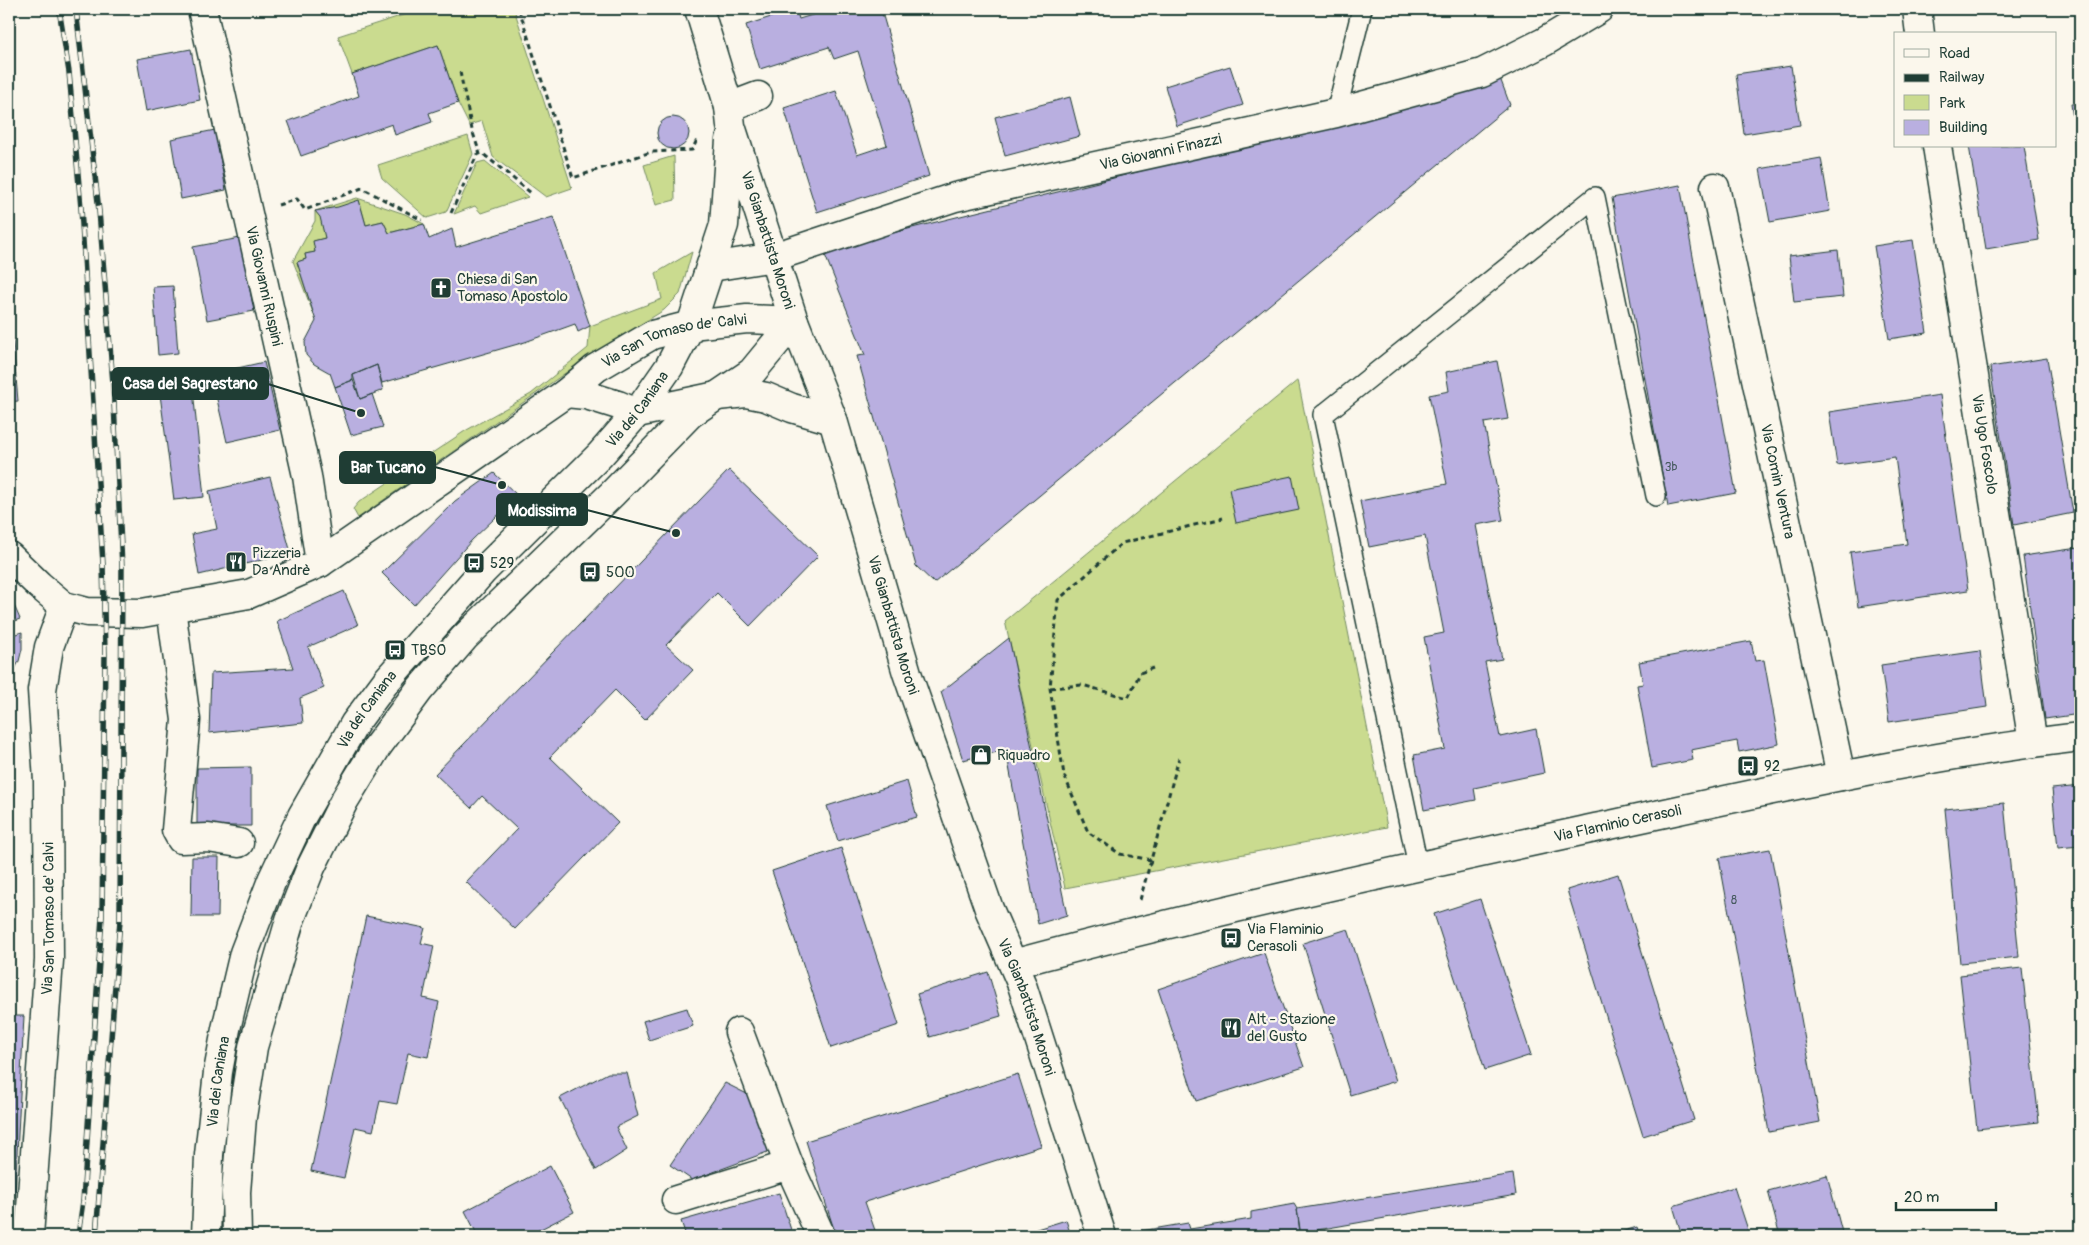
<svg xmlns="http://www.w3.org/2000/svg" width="2089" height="1245" viewBox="0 0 2089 1245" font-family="Pangolin,sans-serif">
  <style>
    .green { fill: #cadb8f; stroke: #748c62 }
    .building { fill: #b9afe0; stroke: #1f3d34 }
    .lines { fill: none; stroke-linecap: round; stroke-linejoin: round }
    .service-casing { stroke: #1f3d34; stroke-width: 22 }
    .pedestrian-casing { stroke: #1f3d34; stroke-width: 31 }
    .minor-casing { stroke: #1f3d34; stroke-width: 31 }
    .secondary-casing { stroke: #1f3d34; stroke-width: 31 }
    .path { stroke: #1f3d34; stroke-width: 3; stroke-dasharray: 5 4; stroke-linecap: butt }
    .service { stroke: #fbf7ec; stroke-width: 19 }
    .pedestrian { stroke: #fbf7ec; stroke-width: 28 }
    .minor { stroke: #fbf7ec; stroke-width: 28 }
    .secondary { stroke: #fbf7ec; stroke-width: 28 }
    .rail-casing { stroke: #1f3d34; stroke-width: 5.5 }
    .rail { stroke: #fbf7ec; stroke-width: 4; stroke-dasharray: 11; stroke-linecap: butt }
    .labels { text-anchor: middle; stroke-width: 4.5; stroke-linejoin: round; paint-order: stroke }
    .number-label { font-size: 12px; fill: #465a5f }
    .street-label { font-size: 15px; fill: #1f3d34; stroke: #fbf7ec }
    .poi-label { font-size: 15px; fill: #1f3d34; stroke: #fbf7ec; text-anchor: start }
    .leader { fill: none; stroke: #1f3d34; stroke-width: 2 }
    .callout-dot { fill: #1f3d34; stroke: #fbf7ec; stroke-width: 2 }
    .callout { fill: #1f3d34; stroke: #1f3d34; stroke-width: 2 }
    .callout-label { font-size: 16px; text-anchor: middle; font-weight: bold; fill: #fff }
  </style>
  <rect width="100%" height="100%" fill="#fbf7ec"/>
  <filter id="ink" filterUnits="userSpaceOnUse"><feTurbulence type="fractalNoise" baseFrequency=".02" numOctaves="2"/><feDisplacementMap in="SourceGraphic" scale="10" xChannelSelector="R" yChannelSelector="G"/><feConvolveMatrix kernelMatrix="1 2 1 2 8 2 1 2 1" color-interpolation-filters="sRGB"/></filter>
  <g filter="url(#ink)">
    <!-- green -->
    <path class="green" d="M422,9h92l58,179 -26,9 -53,-40 -11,-36 -13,4 -11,-22 -20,-58 -86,29 -14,-38z
      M468,136l5,18 -27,58 -19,6 -45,-40 -4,-13z
      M674,156l1,44 -19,5 -12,-40z
      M485,161l43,36 -47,16 -6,-7 -21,8 23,-51z
      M357,198l48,16 19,10 -35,9 -6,-12 -17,4 -7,-25 -34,38 -11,3 1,11 -10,2 1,5 -9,3 17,53 -21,-54 22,-40v-10z
      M692,252l-12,42 -16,16 -80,50 -226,158 -5,-9 6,-7 106,-71 66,-37 57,-46 2,-22 72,-27 -6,-26z
      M1298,380l89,447 -322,61 -60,-267z"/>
    <!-- building -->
    <path class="building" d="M796,9l3,10 33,-10h49l48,167 -112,36 -33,-104 52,-17 21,64 30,-10 -29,-94 -24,8 -5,-12 -69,22 -14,-44z
      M438,45l20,58 -29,10 3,9 -37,13 -3,-11 -91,32 -13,-35 71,-25 -7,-22z
      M191,49l9,51 -54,11 -9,-52z
      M1230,66l13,39 -66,21 -12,-40z
      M1791,66l9,59 -56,9 -8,-60z
      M1500,78l10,27 -576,478 -18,-17 -59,-210 8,-1 -42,-105 275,-68z
      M1070,97l10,39 -75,20 -10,-39z
      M2080,103v52h-2l-7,-51z
      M657 133a16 16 0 1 1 32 0a16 16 0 1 1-32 0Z
      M215,130l11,60 -45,9 -10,-60z
      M1969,146h55l15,94 -53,9z
      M1821,158l9,53 -60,11 -10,-53z
      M1680,185l56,308 -68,13 -56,-308z
      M359,200l7,25 17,-4 6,12 35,-9 5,15 23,-10 4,18 97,-30 37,109 -12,6 -3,-8 -50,18 -143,41 -5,-18 -24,10v5l-18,7 -5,-14 -16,-9 -8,-9 -1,-13 11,-21 -19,-59 9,-3 -1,-5 10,-2 -2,-11 12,-3 -5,-21 -5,-6 23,-4z
      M240,238l14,73 -47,9 -14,-73z
      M1913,240l14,93 -38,6 -15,-93z
      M1838,250l5,47 -49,5 -5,-46z
      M173,286l5,67 -20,2 -5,-68z
      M9,331h3l6,70 -9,1z
      M2047,358l26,155 -59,12 -24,-158z
      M1497,361l11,58 -24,4 19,97 -27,5 26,134 -17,3 15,75 36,-8 8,44 -70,15 2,12 -52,10 -10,-55 31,-6 -21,-112 20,-4 -19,-97 -56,11 -9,-46 87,-17 -18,-89 20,-4 -3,-19z
      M264,362l16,68 -53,12 -16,-68z
      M377,365l6,25 -23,9 -7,-24z
      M191,371l13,126 -30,3 -17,-128z
      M353,380l7,19 12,-5 11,33 -32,8 -16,-48z
      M1940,395l28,195 -110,17 -8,-55 57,-8 -12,-87 -58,8 -8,-53z
      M729,470l89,86 -68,70 -33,-33 -51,52 27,25 -48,50 -30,-30 -65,67 68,66 -103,106 -49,-47 51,-53 -35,-33 -11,12 -36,-34z
      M494,473l24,23 -46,44 -58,65 -32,-32 73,-72z
      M1292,476l7,34 -63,13 -7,-34z
      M270,477l21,76 -92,22 -7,-41 25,-5 -8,-38z
      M2078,548l2,19v147l-35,5 -22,-163z
      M344,591l14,34 -50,22 16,41 -24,10 3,25 -94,10 2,-60 82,-5 -16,-47z
      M9,594l11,25 -11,4z
      M22,632v17l-3,12 -4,8 -6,5v-38z
      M1009,638l58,277 -29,9 -32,-174 -43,10 -22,-68z
      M1751,641l4,20 9,-1 15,84 -40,8 -2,-11 -46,9 2,10 -41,8 -15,-83 6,-1 -4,-22z
      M1980,651l7,56 -98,15 -8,-57z
      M251,767v59h-54v-58z
      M907,781l10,36 -79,24 -11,-35z
      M2080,786v60l-22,2 -6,-59z
      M2004,803l15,154 -59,6 -15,-154z
      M841,848l58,177 -68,23 -59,-177z
      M1770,849l50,273 -51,10 -50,-274z
      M192,857h27l-1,60h-27z
      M1618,874l76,246 -51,16 -76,-246z
      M1480,899l51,156 -46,15 -51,-156z
      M366,916l59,12 -4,15 13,3 -11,52 16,4 -11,55 -20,-4 -11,51 -17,-3 -7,30 -18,-4 -11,51 -33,-7z
      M1348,929l48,152 -46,14 -47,-152z
      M1264,953l40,114 -108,34 -38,-112z
      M2022,968l17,154 -62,7 -17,-154z
      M988,972l13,44 -71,21 -13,-43z
      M687,1008l6,18 -44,14 -6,-19z
      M9,1016h15l-10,197h-5z
      M608,1073h19l11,43 -22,11 11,23 -31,20 -36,-72z
      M1018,1074l23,72 -176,56 12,34h-41l-30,-95z
      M725,1083l26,13 19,55 -78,29 -22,-15z
      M550,1166l24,46 -47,24h-49l-13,-25z
      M1513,1174l3,21 -216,38 -3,-24z
      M1827,1175l16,61h-63l-12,-45z
      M1734,1187l16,49h-68l-9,-30z
      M779,1193l14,43h-107l-5,-15z
      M1294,1204l3,5 4,27h-158l-2,-5 47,-8 2,6 61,-10v-7z
      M1066,1220l5,16h-57z
      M1637,1227l3,9h-32z
      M1504,1231l2,5h-20z"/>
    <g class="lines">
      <!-- service casing -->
      <g class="service-casing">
        <path id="service" d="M1336,113l26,-104
          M1418,866l-95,-451 272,-218 61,299"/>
      </g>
      <!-- pedestrian casing -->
      <g class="pedestrian-casing">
        <path id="pedestrian" d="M729,107l29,-11"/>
      </g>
      <!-- minor casing -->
      <g class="minor-casing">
        <g id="minor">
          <path id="s1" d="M202,9l105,467 13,87"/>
          <path d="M1917,9l3,25"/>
          <path id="s2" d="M1937,146l96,597"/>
          <path id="s3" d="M1715,187l126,589"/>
          <path id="s4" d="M711,267l63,-10 181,-60 381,-84 146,-40 62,-31 55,-33"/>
          <path d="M566,393l20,2 32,10 19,8 80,-17 29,-3 20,4 26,11 41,12"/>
          <path id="s5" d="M9,556l30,29 25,21 23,6 55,1 107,-19 71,-31 246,-170 30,-25 56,-33 39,-10 56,-6 47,2 39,99 74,253 82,236 33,76 80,251"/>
          <path d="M171,608l15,112 -10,110 5,9 27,-1 31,5"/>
          <path id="s6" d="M1013,964c193,-52 388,-94 582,-136 160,-34 322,-72 485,-91"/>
          <path d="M739,1032l50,133"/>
          <path d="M676,1200l113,-35 32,71"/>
          <path id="s7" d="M29,1236l20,-276 -1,-179 -6,-91 7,-43 15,-41"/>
        </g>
      </g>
      <!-- secondary casing -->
      <g class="secondary-casing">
        <g id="secondary">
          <path id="s8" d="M206,1236l3,-81 9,-83 8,-43 18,-76 28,-73 30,-64 53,-93 32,-43 96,-109 117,-116 37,-42 32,-46 22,-42 33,-100 6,-85"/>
          <path d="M237,1236l-1,-44 6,-75 11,-70 37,-127 21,-53 33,-66 33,-54 43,-58 44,-51 148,-144 78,-80 62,-42 42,-51 -63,-195 -2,-19 -30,-98"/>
        </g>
      </g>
      <!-- path -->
      <path class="path" d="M519,9l54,169 78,-26 41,-2 6,-12
        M460,72l12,58 8,24
        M278,205l19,-6 8,11 57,-22 60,32
        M451,213l26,-58 5,-2 49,40
        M1050,688l32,-3 46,13 12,-25 13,-5
        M9,831l7,-2
        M1151,860l-31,-6 -32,-22 -24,-57 -14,-87 8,-88 64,-57 101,-25
        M1140,900l39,-142"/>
      <!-- service -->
      <use href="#service" class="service"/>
      <!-- pedestrian -->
      <use href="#pedestrian" class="pedestrian"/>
      <!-- minor -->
      <use href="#minor" class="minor"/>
      <!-- secondary -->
      <use href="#secondary" class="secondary"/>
      <!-- rail casing -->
      <g class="rail-casing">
        <path id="rail" d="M59,9l10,63 12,136 22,356 2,90 -3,263 -19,284 -5,35
          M76,9l23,202 14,172 9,184 -2,353 -24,316"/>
      </g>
      <!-- rail -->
      <use href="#rail" class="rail"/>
    </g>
  </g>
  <!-- icons -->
  <defs>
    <g id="church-square" transform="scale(1.125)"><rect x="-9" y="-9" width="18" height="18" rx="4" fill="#1f3d34" stroke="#fbf7ec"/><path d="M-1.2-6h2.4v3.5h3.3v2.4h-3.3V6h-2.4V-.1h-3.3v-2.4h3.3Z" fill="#fff"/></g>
    <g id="restaurant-square" transform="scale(1.125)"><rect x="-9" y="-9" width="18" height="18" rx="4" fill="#1f3d34" stroke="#fbf7ec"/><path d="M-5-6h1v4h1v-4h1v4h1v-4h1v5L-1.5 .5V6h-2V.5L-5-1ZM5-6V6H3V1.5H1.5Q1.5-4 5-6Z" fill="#fff"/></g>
    <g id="bus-square" transform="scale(1.125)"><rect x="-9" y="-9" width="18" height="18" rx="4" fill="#1f3d34" stroke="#fbf7ec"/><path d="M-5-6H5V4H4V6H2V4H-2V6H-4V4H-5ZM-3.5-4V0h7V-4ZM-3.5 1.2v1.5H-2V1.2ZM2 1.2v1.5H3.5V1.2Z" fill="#fff"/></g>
    <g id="shop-square" transform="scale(1.125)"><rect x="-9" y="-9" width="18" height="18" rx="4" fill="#1f3d34" stroke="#fbf7ec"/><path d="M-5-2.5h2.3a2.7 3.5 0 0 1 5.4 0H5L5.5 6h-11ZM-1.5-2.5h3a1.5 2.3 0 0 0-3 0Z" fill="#fff"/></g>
  </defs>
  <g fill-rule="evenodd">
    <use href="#church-square" x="441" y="288"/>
    <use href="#restaurant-square" x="236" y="562"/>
    <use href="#bus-square" x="474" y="563"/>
    <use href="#bus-square" x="590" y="572"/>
    <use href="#bus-square" x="395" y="650"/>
    <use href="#shop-square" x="981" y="755"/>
    <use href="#bus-square" x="1748" y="766"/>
    <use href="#bus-square" x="1231" y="938"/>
    <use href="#restaurant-square" x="1231" y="1028"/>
  </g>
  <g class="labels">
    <!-- number labels -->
    <g class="number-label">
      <text x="1671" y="471">3b</text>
      <text x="1734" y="904">8</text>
    </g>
    <!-- street labels -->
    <g class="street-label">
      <text dy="5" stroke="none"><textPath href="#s4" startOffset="465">Via Giovanni Finazzi</textPath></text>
      <text transform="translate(768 240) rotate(72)" y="5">Via Gianbattista Moroni</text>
      <text dy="5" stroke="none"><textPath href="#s1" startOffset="284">Via Giovanni Ruspini</textPath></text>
      <text dy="5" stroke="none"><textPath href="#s5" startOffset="762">Via San Tomaso de' Calvi</textPath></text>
      <text dy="5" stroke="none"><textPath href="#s8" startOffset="965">Via dei Caniana</textPath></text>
      <text dy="5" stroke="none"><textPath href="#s2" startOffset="302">Via Ugo Foscolo</textPath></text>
      <text dy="5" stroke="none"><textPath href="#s3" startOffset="301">Via Comin Ventura</textPath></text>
      <text dy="5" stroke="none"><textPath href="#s5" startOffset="1206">Via Gianbattista Moroni</textPath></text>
      <text dy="5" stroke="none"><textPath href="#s8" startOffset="560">Via dei Caniana</textPath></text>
      <text dy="5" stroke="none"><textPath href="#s6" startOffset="621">Via Flaminio Cerasoli</textPath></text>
      <text dy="5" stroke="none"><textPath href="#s7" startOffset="318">Via San Tomaso de' Calvi</textPath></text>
      <text dy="5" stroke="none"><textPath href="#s5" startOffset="1611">Via Gianbattista Moroni</textPath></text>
      <text dy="5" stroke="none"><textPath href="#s8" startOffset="155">Via dei Caniana</textPath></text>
    </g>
    <!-- poi labels -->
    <g class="poi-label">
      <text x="457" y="284">Chiesa di San<tspan x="457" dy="17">Tomaso Apostolo</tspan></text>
      <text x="252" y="558">Pizzeria<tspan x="252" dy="17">Da Andrè</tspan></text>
      <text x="490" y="568">529</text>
      <text x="606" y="577">500</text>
      <text x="411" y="655">TBSO</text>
      <text x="997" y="760">Riquadro</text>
      <text x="1764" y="771">92</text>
      <text x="1247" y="934">Via Flaminio<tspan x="1247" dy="17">Cerasoli</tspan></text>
      <text x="1247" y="1024">Alt - Stazione<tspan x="1247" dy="17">del Gusto</tspan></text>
    </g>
  </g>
  <!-- callouts -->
  <path class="leader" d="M361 413L268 384M502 485L435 467M676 533L587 510"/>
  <g class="callout-dot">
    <circle cx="361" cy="413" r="5"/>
    <circle cx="502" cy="485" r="5"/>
    <circle cx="676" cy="533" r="5"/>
  </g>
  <g class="callout">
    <rect x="113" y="368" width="155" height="31" rx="5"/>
    <rect x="340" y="452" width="95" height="31" rx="5"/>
    <rect x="497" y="494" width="90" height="31" rx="5"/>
  </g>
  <g class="callout-label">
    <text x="190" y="389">Casa del Sagrestano</text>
    <text x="388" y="473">Bar Tucano</text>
    <text x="542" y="516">Modissima</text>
  </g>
  <!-- margin -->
  <rect width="2089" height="1245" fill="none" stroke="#fbf7ec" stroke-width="30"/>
  <rect x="15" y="15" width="2059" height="1215" fill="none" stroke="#1f3d34" stroke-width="2" filter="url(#ink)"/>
  <!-- legend -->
  <rect x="1894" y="32" width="162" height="115" fill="#fbf7ec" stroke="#a3ada2"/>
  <rect x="1904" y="49" width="25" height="8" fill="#fbf7ec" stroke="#a3ada2"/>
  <text x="1939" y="58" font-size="15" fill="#1f3d34">Road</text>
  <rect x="1904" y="74" width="25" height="8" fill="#1f3d34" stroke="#a3ada2"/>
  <text x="1939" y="82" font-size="15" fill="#1f3d34">Railway</text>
  <rect x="1904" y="95" width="25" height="15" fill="#cadb8f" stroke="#a3ada2"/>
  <text x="1939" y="108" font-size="15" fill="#1f3d34">Park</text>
  <rect x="1904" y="120" width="25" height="15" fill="#b9afe0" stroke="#a3ada2"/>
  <text x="1939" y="132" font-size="15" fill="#1f3d34">Building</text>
  <!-- scale -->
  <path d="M1896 1202v8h100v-8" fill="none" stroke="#1f3d34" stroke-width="2.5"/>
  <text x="1904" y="1202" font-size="15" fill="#1f3d34" stroke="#fbf7ec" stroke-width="4" paint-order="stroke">20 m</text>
</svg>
